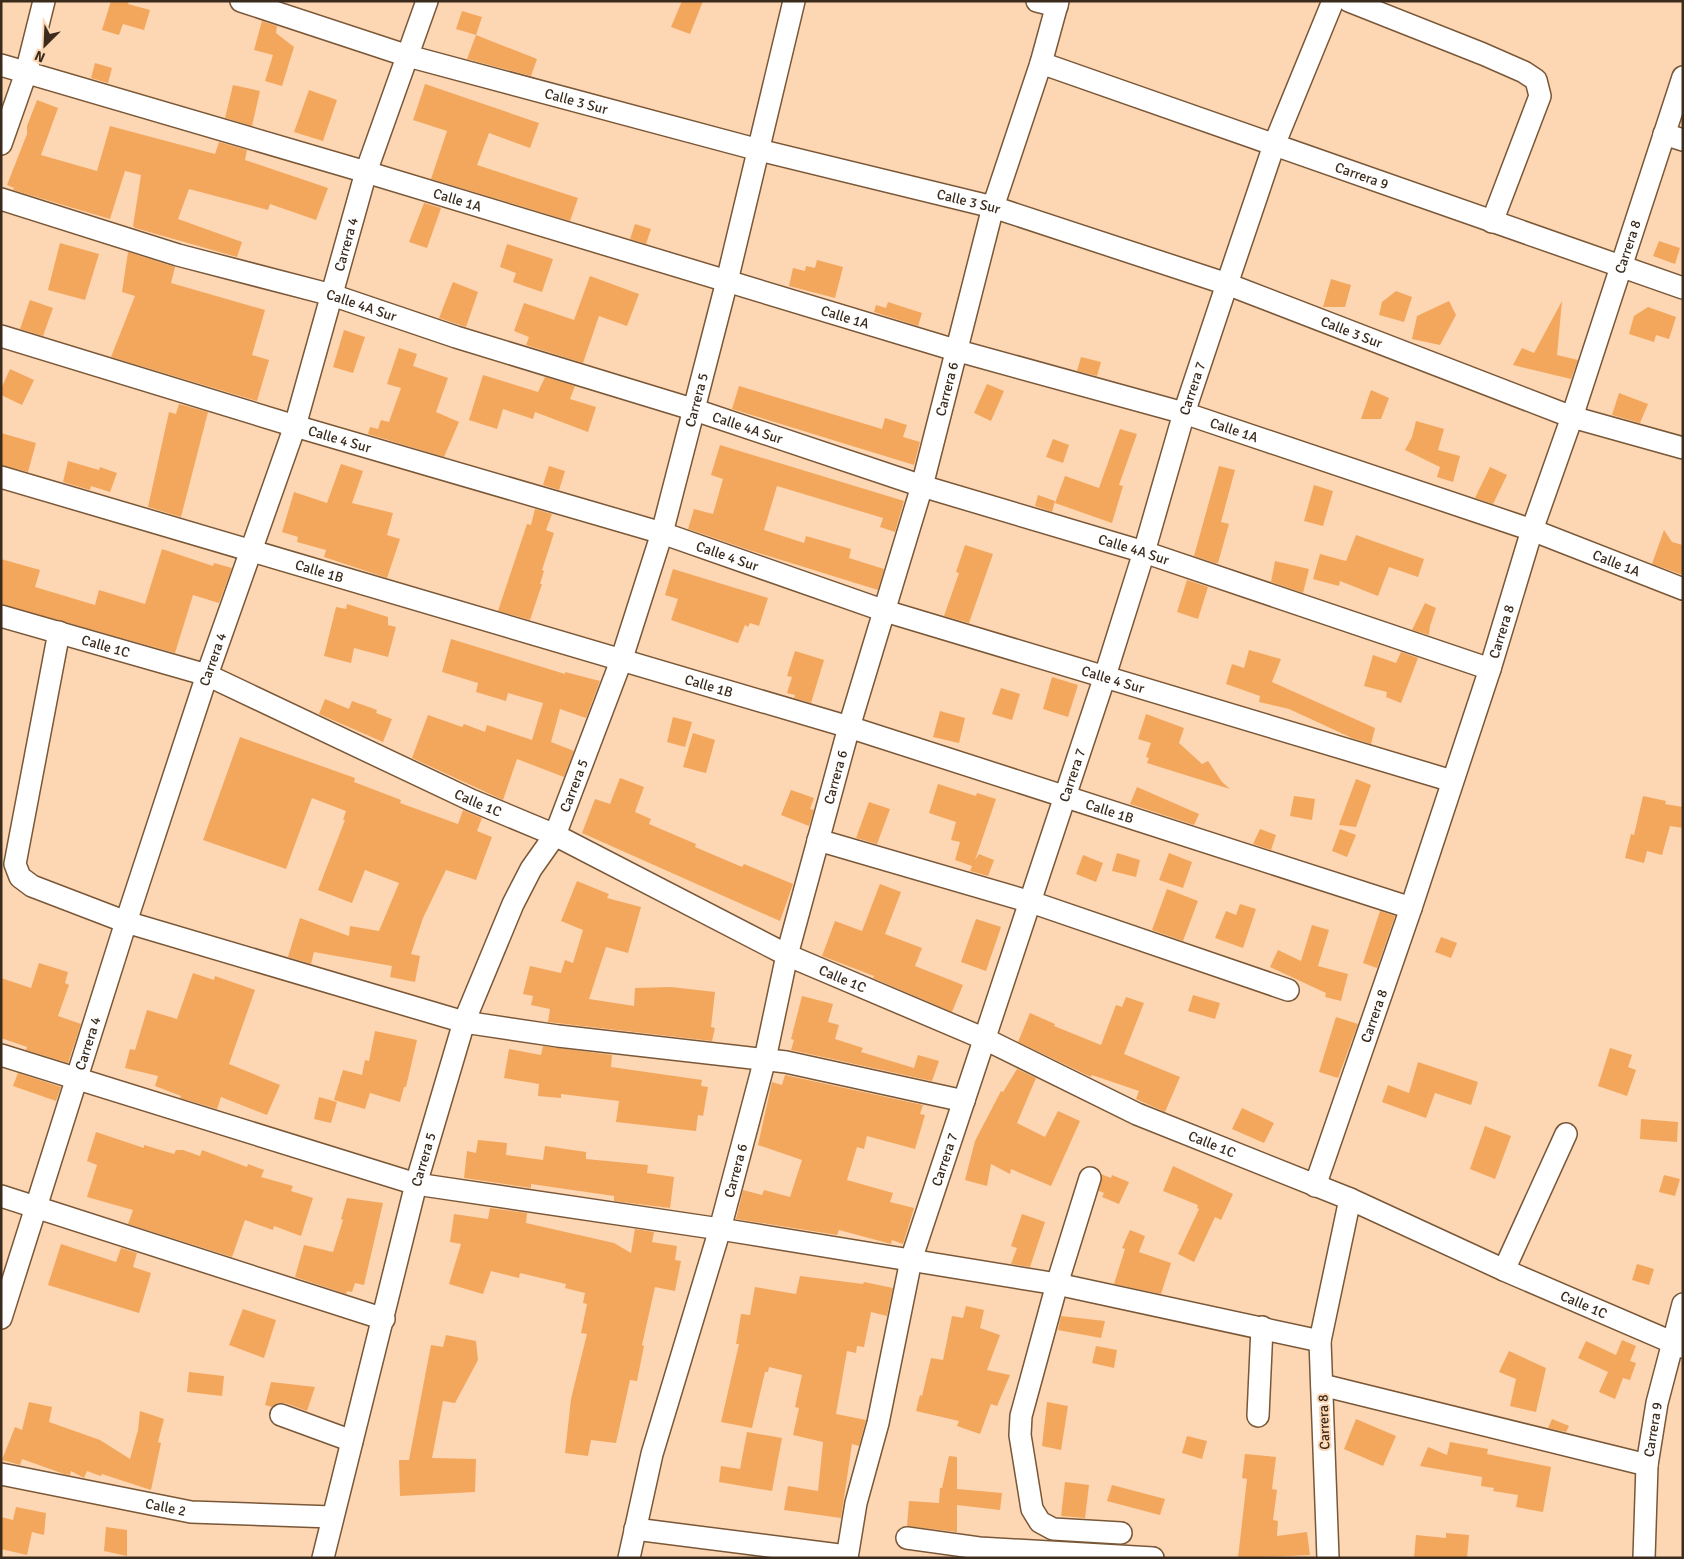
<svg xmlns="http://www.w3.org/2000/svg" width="1684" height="1559" font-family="Signika,sans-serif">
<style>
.building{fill:#f3a75c}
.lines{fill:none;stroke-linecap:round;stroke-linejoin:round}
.street-casing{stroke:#795737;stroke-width:24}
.street{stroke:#fff;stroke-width:21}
.labels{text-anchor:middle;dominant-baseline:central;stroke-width:4;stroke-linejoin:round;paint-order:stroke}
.street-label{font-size:14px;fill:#3a2b1d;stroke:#fdd6b3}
</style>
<rect width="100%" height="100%" fill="#fdd6b3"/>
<g class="building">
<polygon points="111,1 129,1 128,4 150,10 144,30 123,24 119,35 102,30"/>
<polygon points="682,1 703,1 690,34 671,27"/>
<polygon points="462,11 482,17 476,35 456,29"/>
<polygon points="262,21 277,26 276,33 294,47 282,86 265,81 273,55 254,50"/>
<polygon points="476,35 537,59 531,76 467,59"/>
<polygon points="95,63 112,68 108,83 91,78"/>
<polygon points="425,84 539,123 530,148 489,133 477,165 578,198 570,221 431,179 447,131 413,120"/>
<polygon points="233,85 260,91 252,126 225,118"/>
<polygon points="309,90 337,100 323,141 294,132"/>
<polygon points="37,100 58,108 41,155 97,171 110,126 215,154 219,142 247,150 245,160 328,188 316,220 270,204 268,210 189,189 178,219 242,242 237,257 135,228 133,226 141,175 125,171 110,219 13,190 14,188 7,185 27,134 27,126"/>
<polygon points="424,203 441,208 427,248 409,242"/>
<polygon points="635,224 651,229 646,244 630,239"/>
<polygon points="1659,241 1680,248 1675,264 1653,256"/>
<polygon points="60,243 99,254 85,300 48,290"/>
<polygon points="507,244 553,259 542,292 513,282 516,273 500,267"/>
<polygon points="128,252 175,267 171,283 265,310 252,355 269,360 257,401 111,357 135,296 122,292"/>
<polygon points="817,260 843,267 835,298 789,286 793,268 805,271 806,266 815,268"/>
<polygon points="590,276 639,294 627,326 599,316 583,363 526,345 529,337 514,331 524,303 574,320"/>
<polygon points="1331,279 1351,285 1345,307 1323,307"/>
<polygon points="453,282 478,292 466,327 439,318"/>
<polygon points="1396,291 1412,297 1404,322 1379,315 1382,302"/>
<polygon points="30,300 53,308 43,336 20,329"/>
<polygon points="1449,301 1456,315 1440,345 1412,339 1417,316"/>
<polygon points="1562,301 1557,355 1578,360 1571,379 1513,365 1522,348 1534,353"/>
<polygon points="888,302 922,313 918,326 874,312 876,305 886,308"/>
<polygon points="1648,307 1676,317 1669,339 1656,335 1654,342 1629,334 1634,316"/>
<polygon points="344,330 365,337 353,373 333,367"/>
<polygon points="399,348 417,354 413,366 448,378 436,412 459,422 444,457 368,434 370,427 378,429 381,420 389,422 401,388 387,384"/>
<polygon points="1081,357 1101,362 1097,376 1077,371"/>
<polygon points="10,369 34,380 22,405 1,395 1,389"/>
<polygon points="483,375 538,392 545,377 575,386 570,399 596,407 588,432 535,412 533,419 503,409 497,429 469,420"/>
<polygon points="987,384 1004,391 991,421 974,413"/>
<polygon points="739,386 882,429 885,418 907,425 903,437 920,442 914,465 732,409"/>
<polygon points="1371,390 1389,398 1381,419 1361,419"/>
<polygon points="1619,393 1648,404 1640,423 1612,415"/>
<polygon points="179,404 208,412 181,517 148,507 169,412 176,414"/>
<polygon points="1416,421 1444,429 1438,450 1460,456 1453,482 1437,477 1440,467 1405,450 1412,437"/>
<polygon points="1120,429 1137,434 1119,485 1123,486 1112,523 1055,503 1065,476 1099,488"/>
<polygon points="1,433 36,443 28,472 1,465"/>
<polygon points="1053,439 1069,445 1063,463 1046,457"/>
<polygon points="720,445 904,501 895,532 880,527 883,518 777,486 764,530 804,543 806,536 851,549 849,558 884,569 878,590 752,551 688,529 694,509 713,514 723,479 711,475"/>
<polygon points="68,461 99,470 100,467 117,473 110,492 91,486 90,490 63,482"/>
<polygon points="341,464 363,471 352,503 393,513 387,535 400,539 387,578 324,557 326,550 297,542 298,537 282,532 294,492 327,503"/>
<polygon points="549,466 565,471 559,490 543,485"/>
<polygon points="1219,466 1235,470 1221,522 1229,524 1218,563 1215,563 1194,556"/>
<polygon points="1490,467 1507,475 1493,504 1475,498"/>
<polygon points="1314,485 1333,491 1323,526 1304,521"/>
<polygon points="1038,495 1055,501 1052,512 1035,506"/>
<polygon points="535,509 552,514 546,530 554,533 542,570 544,571 540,584 542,584 530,620 498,611 527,524 531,525"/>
<polygon points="1664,530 1672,542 1683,545 1683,575 1652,564"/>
<polygon points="1356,535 1424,559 1418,577 1389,567 1378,596 1340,581 1339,586 1313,579 1320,554 1346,561"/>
<polygon points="965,545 993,554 969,623 944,616 959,573 956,572"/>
<polygon points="162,549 213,566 214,563 232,568 219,603 193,595 175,653 1,604 1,559 40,570 35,587 95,605 99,590 145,604"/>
<polygon points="1275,561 1309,569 1303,593 1271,582"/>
<polygon points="673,569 768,598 759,626 750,623 748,627 745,625 738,643 671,620 678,599 665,595"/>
<polygon points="1187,580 1208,587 1198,619 1177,612"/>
<polygon points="1425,603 1436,608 1430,626 1429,635 1412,630"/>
<polygon points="347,604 388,617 388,625 396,627 388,657 354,648 351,663 324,656 336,607 346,609"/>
<polygon points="451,639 565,674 565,672 600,681 586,718 560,709 551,742 574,751 564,777 517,759 503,800 412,758 428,715 462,727 464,724 485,732 487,725 532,740 543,703 508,693 506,701 476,692 478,683 442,672"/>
<polygon points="1249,650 1281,659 1272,682 1375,728 1371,744 1352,738 1289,709 1259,702 1260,696 1226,684 1232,664 1244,668"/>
<polygon points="795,651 824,660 811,703 794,698 795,695 787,693 792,677 787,676"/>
<polygon points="1401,652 1418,658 1401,703 1386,697 1387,692 1364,686 1373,655 1396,663"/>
<polygon points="1052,677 1078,685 1068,717 1043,709"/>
<polygon points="1001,688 1020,694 1012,720 992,714"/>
<polygon points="325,699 349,709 352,701 377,710 376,713 392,719 383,742 319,714"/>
<polygon points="940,711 965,718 959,743 933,737"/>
<polygon points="1146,714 1184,728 1179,743 1202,764 1208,761 1222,782 1230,789 1147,763 1149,758 1146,757 1151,743 1138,739"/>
<polygon points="673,717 692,722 685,747 667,742"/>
<polygon points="693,733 715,740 706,773 683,767"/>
<polygon points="240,737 355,778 354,782 401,800 400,803 458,824 463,810 482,818 477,831 492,837 476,880 446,870 423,918 411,954 420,956 415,982 390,977 392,966 314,952 311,964 288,957 300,918 349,936 350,926 379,931 399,883 365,870 352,903 318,890 345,820 343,820 346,811 312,798 286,869 203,840"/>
<polygon points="620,778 644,787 635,812 651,819 649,824 696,844 695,847 742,867 744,864 793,884 780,921 582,833 595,799 610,804"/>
<polygon points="1356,779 1371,785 1356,827 1339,825"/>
<polygon points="938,784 976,796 977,793 996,799 975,860 979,854 994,860 988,876 970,871 972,866 955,860 960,842 951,840 956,822 929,813"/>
<polygon points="1137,787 1199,814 1194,825 1130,804"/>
<polygon points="791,790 814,798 810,809 814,810 809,826 781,815"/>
<polygon points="1294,796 1315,799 1312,820 1290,816"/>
<polygon points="1643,796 1666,801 1665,804 1683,807 1683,828 1670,826 1662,855 1647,851 1644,863 1625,858 1631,834 1634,835"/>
<polygon points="869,802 890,809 877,844 856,838"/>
<polygon points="1260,829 1276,835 1271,850 1253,844"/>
<polygon points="1340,829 1356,835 1347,857 1332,851"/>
<polygon points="1117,853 1140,860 1136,877 1112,871"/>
<polygon points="1169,853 1192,862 1183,888 1159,880"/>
<polygon points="1083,855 1103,863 1096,882 1076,874"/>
<polygon points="577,881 609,894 607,898 641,907 628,953 606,947 589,999 634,1006 635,988 671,987 715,992 711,1027 715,1028 712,1041 548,1022 550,1009 531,1005 533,996 523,994 530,966 561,973 565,960 573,963 583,930 561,921"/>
<polygon points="880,884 901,892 885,934 922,948 915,966 963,985 952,1012 873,978 874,976 822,956 835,921 862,931"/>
<polygon points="1167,889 1198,901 1183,941 1152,930"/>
<polygon points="1240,904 1256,909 1243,948 1215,938 1226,911 1236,915"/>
<polygon points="1380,911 1395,916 1377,968 1363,963"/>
<polygon points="976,919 1001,927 986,971 961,962"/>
<polygon points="1312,925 1329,930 1318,966 1348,974 1341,1001 1325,997 1326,993 1270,967 1278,950 1301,961"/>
<polygon points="1441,937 1457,943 1451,958 1435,952"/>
<polygon points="39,963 68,972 65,983 69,985 58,1016 81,1024 68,1063 26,1050 27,1047 1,1038 1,978 31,988"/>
<polygon points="193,973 214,980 215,976 255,990 229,1064 280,1085 267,1115 221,1097 217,1109 180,1098 181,1096 155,1086 158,1076 125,1068 130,1049 135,1050 147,1010 177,1019"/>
<polygon points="1193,995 1220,1003 1215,1019 1188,1011"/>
<polygon points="802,996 833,1004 828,1022 839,1025 835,1039 863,1048 861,1052 914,1068 918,1055 939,1061 932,1081 791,1050 794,1040 791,1039"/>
<polygon points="1126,997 1144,1003 1124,1054 1180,1077 1165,1112 1136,1099 1139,1091 1092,1075 1091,1077 1018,1042 1030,1013 1055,1024 1054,1026 1101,1045 1116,1005 1122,1007"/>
<polygon points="1336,1017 1358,1024 1338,1078 1319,1072"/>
<polygon points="375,1031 417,1040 406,1087 404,1087 400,1102 370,1093 365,1109 334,1100 343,1070 362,1075 365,1060 369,1061"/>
<polygon points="543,1046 612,1055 611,1067 702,1080 701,1086 708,1087 703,1116 698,1115 696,1131 616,1122 619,1101 561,1094 561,1098 538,1096 539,1084 504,1078 509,1049 541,1055"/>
<polygon points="1610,1048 1632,1055 1628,1067 1636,1070 1627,1096 1598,1086"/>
<polygon points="1418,1062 1478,1082 1471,1105 1435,1093 1426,1118 1382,1102 1388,1085 1409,1093"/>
<polygon points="1017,1069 1036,1078 1017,1123 1045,1137 1058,1111 1080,1121 1051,1186 1011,1169 1010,1174 991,1164 987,1186 965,1180 975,1141 1001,1091 1003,1092"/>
<polygon points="18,1073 61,1087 56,1101 13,1086"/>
<polygon points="785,1075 923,1105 920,1114 925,1115 915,1149 867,1136 864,1149 857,1147 847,1180 893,1193 890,1202 914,1208 903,1244 892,1240 891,1244 839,1230 837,1235 736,1219 743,1190 762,1195 764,1190 790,1197 802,1160 758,1145 772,1082 782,1085"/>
<polygon points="319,1097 337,1102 331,1123 314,1119"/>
<polygon points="1242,1108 1274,1123 1264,1143 1232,1129"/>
<polygon points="1641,1119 1678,1122 1677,1142 1640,1139"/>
<polygon points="1485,1126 1511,1136 1495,1179 1470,1169"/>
<polygon points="96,1132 144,1148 144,1145 174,1154 176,1150 183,1150 200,1156 202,1150 247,1167 248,1164 264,1170 261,1177 293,1186 291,1191 313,1198 301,1236 274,1226 273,1230 245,1220 232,1257 128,1224 133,1210 87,1197 97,1165 87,1161"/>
<polygon points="478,1140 507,1143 506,1155 543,1160 545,1146 586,1152 586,1159 648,1165 647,1173 674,1177 670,1208 614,1201 614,1196 531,1184 531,1188 464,1178 467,1151 476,1153"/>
<polygon points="1173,1166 1233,1194 1221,1220 1215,1217 1194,1262 1178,1254 1199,1209 1197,1208 1198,1205 1163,1191"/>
<polygon points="1101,1174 1111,1178 1112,1175 1129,1182 1119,1204 1102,1197 1104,1193 1099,1191"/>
<polygon points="1664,1175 1680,1179 1675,1196 1659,1192"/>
<polygon points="347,1198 383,1203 364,1285 355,1283 352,1292 347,1291 346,1294 295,1277 304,1245 333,1252 343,1220 341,1219"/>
<polygon points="490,1208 527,1213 526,1223 614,1243 631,1253 635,1229 654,1232 652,1242 677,1246 675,1260 681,1261 675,1291 655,1287 642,1345 644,1346 637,1381 630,1380 616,1443 591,1440 588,1456 565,1453 571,1399 587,1334 581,1333 587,1304 583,1303 585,1293 565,1288 566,1284 520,1273 519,1278 491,1271 483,1294 449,1284 461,1244 450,1242 454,1214 488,1219"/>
<polygon points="1022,1214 1045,1222 1030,1267 1011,1264 1017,1248 1011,1246"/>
<polygon points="1130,1230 1145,1236 1139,1252 1171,1263 1161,1294 1114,1284 1125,1249 1122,1248"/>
<polygon points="61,1244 116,1262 121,1248 137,1253 133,1267 151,1273 139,1313 48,1285"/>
<polygon points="1637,1264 1654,1269 1649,1285 1632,1280"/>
<polygon points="800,1276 863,1284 864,1282 893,1288 887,1316 871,1312 864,1347 857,1346 856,1353 847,1351 836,1414 866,1420 859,1446 852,1444 841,1518 784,1510 788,1486 818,1491 823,1442 793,1435 799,1408 795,1407 802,1375 769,1367 768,1372 765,1372 752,1428 721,1422 739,1344 736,1344 741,1314 750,1315 755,1287 796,1294"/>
<polygon points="966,1306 984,1310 980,1328 1000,1335 987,1370 1010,1375 997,1406 991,1404 980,1434 957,1426 959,1421 916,1411 920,1395 922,1396 931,1358 943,1360 952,1316 963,1318"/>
<polygon points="243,1309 276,1320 264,1358 229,1345"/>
<polygon points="1061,1316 1105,1321 1101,1338 1058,1330"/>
<polygon points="446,1335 476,1341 478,1360 455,1403 443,1401 432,1458 476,1459 475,1492 400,1496 399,1460 409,1460 431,1345 443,1347"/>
<polygon points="1622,1340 1636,1346 1630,1361 1636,1363 1630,1380 1623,1378 1615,1399 1599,1392 1608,1372 1578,1358 1586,1341 1616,1355"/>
<polygon points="1096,1346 1117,1350 1114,1368 1092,1363"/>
<polygon points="1509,1351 1546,1368 1536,1412 1510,1406 1516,1379 1499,1372"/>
<polygon points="189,1372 224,1376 222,1396 187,1392"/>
<polygon points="271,1382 315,1387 307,1411 285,1403 278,1403 272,1407 265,1405"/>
<polygon points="29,1402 52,1407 49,1422 100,1440 130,1459 138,1430 140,1411 164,1419 158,1442 161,1443 151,1490 102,1474 101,1476 87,1471 84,1478 71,1471 70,1475 64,1474 22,1459 20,1465 2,1460 15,1427 22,1430"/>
<polygon points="1047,1402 1068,1406 1061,1450 1042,1446"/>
<polygon points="1356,1419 1396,1436 1383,1466 1344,1449"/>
<polygon points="1552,1419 1569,1426 1566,1432 1548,1428"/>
<polygon points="747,1432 782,1438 772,1491 719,1482 721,1466 740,1469"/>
<polygon points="1187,1436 1207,1441 1202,1459 1182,1453"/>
<polygon points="1450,1442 1488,1449 1487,1454 1551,1467 1543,1512 1516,1507 1518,1495 1493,1491 1494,1488 1481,1486 1482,1477 1420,1466 1428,1447 1447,1455"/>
<polygon points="1245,1454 1276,1457 1272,1489 1277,1490 1273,1520 1278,1521 1277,1536 1307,1532 1310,1555 1238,1558 1247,1479 1242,1478"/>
<polygon points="949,1456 957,1457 957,1489 1002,1493 1000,1510 957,1505 957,1532 907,1526 909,1501 939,1503 940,1488 942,1488"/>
<polygon points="1065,1482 1089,1485 1085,1518 1061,1516"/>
<polygon points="1112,1485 1165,1499 1160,1515 1107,1501"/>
<polygon points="16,1507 46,1513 44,1535 32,1532 27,1555 1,1549 1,1517 13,1520"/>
<polygon points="106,1527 127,1530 127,1556 104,1551"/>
<polygon points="1446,1533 1469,1535 1467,1558 1414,1558 1416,1535 1446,1538"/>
</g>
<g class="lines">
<g class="street-casing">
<g id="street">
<path id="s1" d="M241 1 408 56 759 150 993 207 1227 284 1572 417 1683 448"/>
<polyline points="1037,1 1057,6"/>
<polyline points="1349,1 1483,54 1524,72 1536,80 1540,96 1492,222"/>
<path id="s2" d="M1041 63 1683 288"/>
<path id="s3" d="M1 65 366 172 955 350 1184 413 1532 530 1683 589"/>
<polyline points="1664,134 1683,140"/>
<polyline points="1,144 26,73 44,1"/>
<path id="s4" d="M1 199 178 255 332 295 456 337 692 409 922 486 1144 552 1490 669"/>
<path id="s5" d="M1 336 295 426 662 533 885 611 1452 781"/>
<path id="s6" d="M1 477 849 727 1411 908"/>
<path id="s7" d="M1 616 207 675 471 800 555 835 787 955 985 1039 1137 1114 1350 1199 1504 1270 1683 1347"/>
<polyline points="59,632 15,864 20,877 32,886 126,922 464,1022 558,1036 786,1062 964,1101"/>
<polyline points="818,840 1031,902 1288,990"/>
<polyline points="1,1055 416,1184 720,1229 1057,1284 1320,1341"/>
<polyline points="1090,1178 1057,1284 1021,1416 1020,1435 1032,1509 1040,1522 1053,1529 1121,1533"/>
<path id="s8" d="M1315 1186 1411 908 1490 669 1532 530 1572 417 1683 77"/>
<polyline points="1,1196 384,1319"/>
<polyline points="1504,1270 1566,1134"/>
<path id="s9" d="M1 1318 126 922 207 675 295 426 366 172 427 1"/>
<polyline points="1322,1385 1647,1465"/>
<polyline points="281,1415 352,1441"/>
<polyline points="1258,1416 1262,1327"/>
<path id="s10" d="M1 1474 191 1512 332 1517"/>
<polyline points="635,1529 847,1556"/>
<polyline points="907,1538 979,1548 1153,1558"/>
<path id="s11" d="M323 1558 416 1184 464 1022 513 904 531 869 555 835 621 661 662 533 727 281 794 1"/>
<path id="s12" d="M629 1558 652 1454 720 1229 765 1059 787 955 849 727 922 486 993 207 1041 63 1058 1"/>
<path id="s13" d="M847 1558 856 1503 878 1423 911 1260 1105 676 1144 552 1184 413 1227 284 1274 145 1333 1"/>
<polyline points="1328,1558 1320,1341 1350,1199"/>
<path id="s14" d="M1644 1558 1647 1465 1657 1403 1683 1304"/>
</g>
</g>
<use href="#street" class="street"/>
</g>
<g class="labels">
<g class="street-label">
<text stroke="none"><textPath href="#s1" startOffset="350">Calle 3 Sur</textPath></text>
<text stroke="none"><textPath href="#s2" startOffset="340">Carrera 9</textPath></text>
<text stroke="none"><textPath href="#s3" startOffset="476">Calle 1A</textPath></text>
<text stroke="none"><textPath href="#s1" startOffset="755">Calle 3 Sur</textPath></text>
<text stroke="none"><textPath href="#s9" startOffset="1128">Carrera 4</textPath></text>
<text stroke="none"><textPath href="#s8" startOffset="990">Carrera 8</textPath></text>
<text stroke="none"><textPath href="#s4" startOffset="376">Calle 4A Sur</textPath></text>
<text stroke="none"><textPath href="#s3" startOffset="881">Calle 1A</textPath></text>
<text stroke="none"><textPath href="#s1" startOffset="1160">Calle 3 Sur</textPath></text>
<text stroke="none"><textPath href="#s12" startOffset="1212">Carrera 6</textPath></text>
<text stroke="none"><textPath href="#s13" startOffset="1221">Carrera 7</textPath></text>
<text stroke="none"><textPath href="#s11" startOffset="1221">Carrera 5</textPath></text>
<text stroke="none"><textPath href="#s4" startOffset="781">Calle 4A Sur</textPath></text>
<text stroke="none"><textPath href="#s3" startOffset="1286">Calle 1A</textPath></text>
<text stroke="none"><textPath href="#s5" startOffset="354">Calle 4 Sur</textPath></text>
<text stroke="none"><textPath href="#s4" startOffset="1186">Calle 4A Sur</textPath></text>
<text stroke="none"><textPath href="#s5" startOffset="759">Calle 4 Sur</textPath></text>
<text stroke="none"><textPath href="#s3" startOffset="1691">Calle 1A</textPath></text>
<text stroke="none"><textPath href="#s6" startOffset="332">Calle 1B</textPath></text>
<text stroke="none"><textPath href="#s8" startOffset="585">Carrera 8</textPath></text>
<text stroke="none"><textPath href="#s7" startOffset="109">Calle 1C</textPath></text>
<text stroke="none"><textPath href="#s9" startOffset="692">Carrera 4</textPath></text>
<text stroke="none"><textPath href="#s5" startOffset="1164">Calle 4 Sur</textPath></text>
<text stroke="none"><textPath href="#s6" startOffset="738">Calle 1B</textPath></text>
<text stroke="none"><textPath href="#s13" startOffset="816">Carrera 7</textPath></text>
<text stroke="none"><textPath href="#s12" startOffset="808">Carrera 6</textPath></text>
<text stroke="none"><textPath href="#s11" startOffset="816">Carrera 5</textPath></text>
<text stroke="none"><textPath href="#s7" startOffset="514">Calle 1C</textPath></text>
<text stroke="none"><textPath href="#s6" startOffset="1158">Calle 1B</textPath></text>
<text stroke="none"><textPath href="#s7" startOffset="919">Calle 1C</textPath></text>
<text stroke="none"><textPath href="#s8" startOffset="180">Carrera 8</textPath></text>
<text stroke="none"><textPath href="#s9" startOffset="288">Carrera 4</textPath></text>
<text stroke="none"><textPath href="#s7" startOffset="1324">Calle 1C</textPath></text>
<text stroke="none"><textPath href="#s13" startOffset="411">Carrera 7</textPath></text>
<text stroke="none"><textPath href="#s11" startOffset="411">Carrera 5</textPath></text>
<text stroke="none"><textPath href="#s12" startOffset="402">Carrera 6</textPath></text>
<text stroke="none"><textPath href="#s7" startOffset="1729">Calle 1C</textPath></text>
<text transform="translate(1324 1422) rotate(-92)">Carrera 8</text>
<text stroke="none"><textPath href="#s14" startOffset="129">Carrera 9</textPath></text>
<text stroke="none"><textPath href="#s10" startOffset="168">Calle 2</textPath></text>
</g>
</g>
<rect width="1684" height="1559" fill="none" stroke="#3a2b1d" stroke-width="5"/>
<g transform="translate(45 45) rotate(204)" stroke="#fdd6b3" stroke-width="4" paint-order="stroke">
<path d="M0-4L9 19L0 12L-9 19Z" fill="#3a2b1d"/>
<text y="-8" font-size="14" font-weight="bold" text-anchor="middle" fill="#3a2b1d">N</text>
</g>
</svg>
